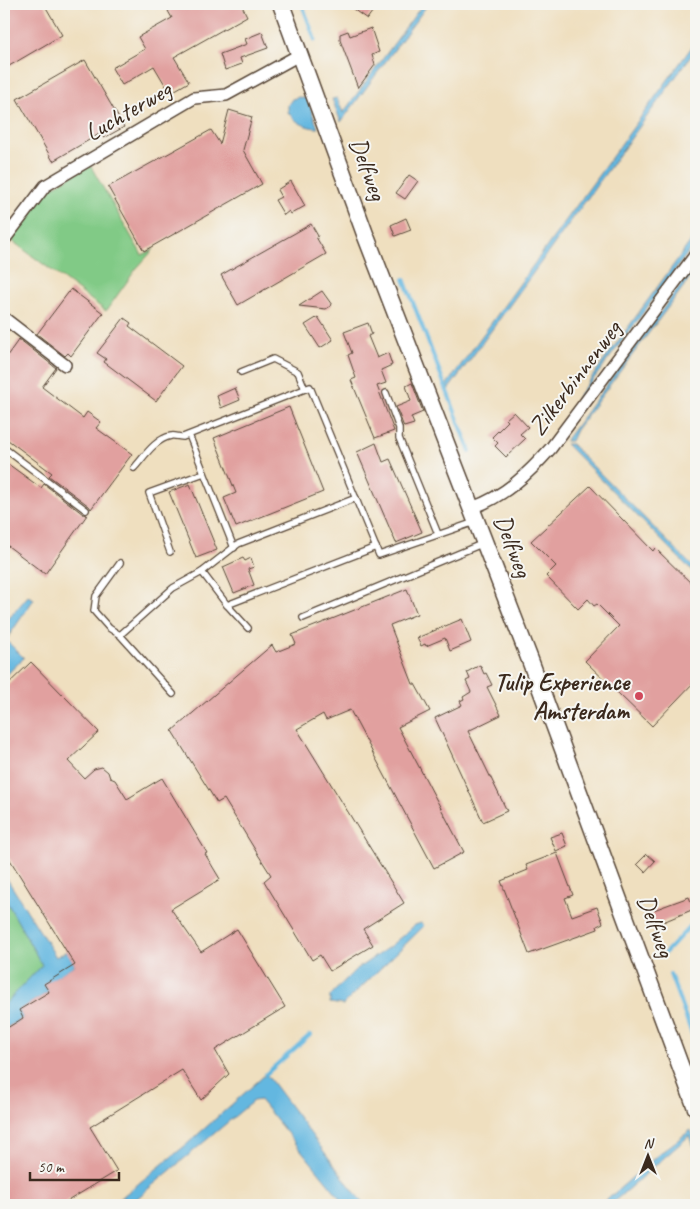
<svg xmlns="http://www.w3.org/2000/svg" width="700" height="1209" font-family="Caveat,sans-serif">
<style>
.green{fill:#81ca86;stroke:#5e7a52}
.water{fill:#64b7e0;stroke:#50707f}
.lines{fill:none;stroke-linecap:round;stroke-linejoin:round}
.stream{stroke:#64b7e0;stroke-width:4}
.building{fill:#e1a09f}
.lane-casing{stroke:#564536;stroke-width:8}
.street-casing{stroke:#564536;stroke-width:14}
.secondary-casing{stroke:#564536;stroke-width:19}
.lane{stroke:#fff;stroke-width:5.5}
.street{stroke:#fff;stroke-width:11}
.secondary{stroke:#fff;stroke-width:16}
.poi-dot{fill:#d1495b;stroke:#f6f6f2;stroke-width:2}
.labels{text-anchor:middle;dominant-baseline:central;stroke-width:4;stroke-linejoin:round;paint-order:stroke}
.street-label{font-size:25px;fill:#3b2a1e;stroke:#f6f6f2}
.poi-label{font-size:25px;font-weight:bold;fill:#3b2a1e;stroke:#f6f6f2;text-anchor:end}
</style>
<rect width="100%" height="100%" fill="#f6f6f2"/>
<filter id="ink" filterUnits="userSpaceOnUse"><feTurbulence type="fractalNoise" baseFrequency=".02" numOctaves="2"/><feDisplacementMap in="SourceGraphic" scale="10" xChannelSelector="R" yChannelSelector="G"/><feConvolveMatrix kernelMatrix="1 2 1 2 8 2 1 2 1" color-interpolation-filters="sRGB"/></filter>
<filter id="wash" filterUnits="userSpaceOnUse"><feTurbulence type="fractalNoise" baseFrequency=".0096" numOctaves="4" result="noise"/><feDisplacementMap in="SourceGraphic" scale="20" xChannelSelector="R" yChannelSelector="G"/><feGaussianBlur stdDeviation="1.12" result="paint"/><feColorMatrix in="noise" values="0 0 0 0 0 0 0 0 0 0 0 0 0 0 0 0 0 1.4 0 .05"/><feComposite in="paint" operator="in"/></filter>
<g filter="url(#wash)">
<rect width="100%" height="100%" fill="#efdfbf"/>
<g class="green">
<polygon points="90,165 142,255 154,249 136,269 106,311 11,240 49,189"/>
<polygon points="4,897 43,965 4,1005"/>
</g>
<g class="water">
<polygon points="423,4 428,4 341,122 332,99 337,98 343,113"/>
<polygon points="696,41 696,49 448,390 447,384"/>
<path d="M299 97 307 98 318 128C306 128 295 122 288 112V105L292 99Z"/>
<polygon points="696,234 696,242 578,400 576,399"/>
<polygon points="696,264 696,270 576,430 571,441 565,441"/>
<polygon points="566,444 571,444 696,570 696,575"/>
<polygon points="28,596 34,599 6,640 24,658 4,677 4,624"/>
<polygon points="4,874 56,957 67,951 75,965 45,984 49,992 19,1010 23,1018 4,1029 4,1005 42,965 4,897"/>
<polygon points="421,923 424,926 422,928 343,1005 330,1003 330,996 354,971 389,947 415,925"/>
<polygon points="266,1074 364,1205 346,1205 260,1100 253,1101 129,1205 112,1205 186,1145"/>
<polygon points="691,1130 696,1144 696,1155 689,1136 610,1205 601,1205 659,1154"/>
</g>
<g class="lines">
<g class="stream">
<polyline points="302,4 315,40"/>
<polyline points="404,279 470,451"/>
<polyline points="663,955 696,920"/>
<polyline points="670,974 696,1045"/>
<polyline points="266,1074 310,1035"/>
</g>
</g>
<g id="blocks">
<g class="building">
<polygon points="4,4 44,4 62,35 4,69"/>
<polygon points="180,4 241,4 247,16 174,57 189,82 170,93 154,66 122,85 112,68 145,49 138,37 172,18 168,11"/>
<polygon points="346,4 378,4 367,19"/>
<polygon points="371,28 379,52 372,55 375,65 358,88 340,40 340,34 348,31 350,36"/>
<polygon points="262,32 268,48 240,58 242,64 225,70 220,54 247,44 245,39"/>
<polygon points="85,60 124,127 104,138 101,133 53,161 17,99"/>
<polygon points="229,110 252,117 243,150 262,184 144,251 108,187 211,130 220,144"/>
<polygon points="409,175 418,181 405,199 396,193"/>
<polygon points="291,181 305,206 291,214 289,211 284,215 275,200 281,197 277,190"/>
<polygon points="406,218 411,230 395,236 391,225"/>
<polygon points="311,224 318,236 316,237 326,254 238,305 221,275"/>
<polygon points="71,289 103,313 71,356 68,353 65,356 37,334"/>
<polygon points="322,291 332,305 326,309 299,306"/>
<polygon points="318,317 333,340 320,348 305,325"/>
<polygon points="124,318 131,323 129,326 182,366 156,401 104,362 106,359 97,353"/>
<polygon points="368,323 372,334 368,336 377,358 388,353 392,365 381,370 386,383 377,386 394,431 375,438 351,380 356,378 348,355 352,353 344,332"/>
<polygon points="19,339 56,368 42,387 83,418 87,412 101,422 96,428 132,454 91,509 89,506 49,476 52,473 4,437 4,360"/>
<polygon points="412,383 423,412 411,417 414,424 404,427 396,407 411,401 406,386"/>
<polygon points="235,388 240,400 221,408 217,396"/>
<polygon points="289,407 323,492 236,527 224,498 236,493 214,438"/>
<polygon points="514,412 528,427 520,434 525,439 506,457 495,446 498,443 492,437 508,421 506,419"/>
<polygon points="376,443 383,462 390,459 422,532 396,543 357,452"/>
<polygon points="4,461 41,488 44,484 83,514 87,515 45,574 4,543"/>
<polygon points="190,484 217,550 196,558 169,492"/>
<polygon points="590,486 653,551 655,548 696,588 696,680 652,726 585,661 619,626 597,604 594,606 588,599 578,609 546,576 556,566 531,541"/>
<polygon points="243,558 245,561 251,558 254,567 248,569 254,585 234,593 223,567"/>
<polygon points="407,589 417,614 390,625 413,684 415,684 430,711 398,727 464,852 434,868 350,710 326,720 323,714 297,729 404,903 363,929 373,945 330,971 320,955 312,960 264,881 271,875 257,853 224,799 217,803 172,731 272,645 276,652 296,644 292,635"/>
<polygon points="462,619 471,642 450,651 445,638 426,646 425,644 421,646 417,638"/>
<polygon points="31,662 99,732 68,761 84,778 94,769 102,767 108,772 110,778 115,780 127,799 162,778 207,853 205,854 220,879 171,909 201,952 237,929 285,1007 215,1050 229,1074 201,1100 182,1070 90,1127 117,1171 61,1205 8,1205 4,1199 4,1030 23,1018 19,1010 49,992 44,984 75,965 4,850 4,688"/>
<polygon points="480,665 484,674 486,673 492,685 487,687 501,715 468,731 507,811 483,822 435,718 462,705 460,701 464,699 463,697 471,692 466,681 470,679 467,672"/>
<polygon points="562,833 567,846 556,851 550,837"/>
<polygon points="557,853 573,895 565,898 572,916 597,907 603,923 597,926 598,929 529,954 501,881 528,870 526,865"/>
<polygon points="647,854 655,861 645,872 637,864"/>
<polygon points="689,897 694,909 656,925 651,911"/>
</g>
</g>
</g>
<g filter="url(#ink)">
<use href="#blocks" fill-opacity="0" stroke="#564536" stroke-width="1"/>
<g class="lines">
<g class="lane-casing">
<g id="lane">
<polyline points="241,372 273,359 298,372 305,389"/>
<polyline points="386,393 399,428 399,438 438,534"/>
<polyline points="189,435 234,548"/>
<polyline points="4,448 86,510"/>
<path d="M134 468C144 457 155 439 171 436 174 435 179 437 183 437L310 387 379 555 475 522"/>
<polyline points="356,498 238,544 202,572 227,605 376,547"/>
<polyline points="170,552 149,493 204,473"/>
<polyline points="227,605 248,628"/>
<polyline points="303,618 484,543"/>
<polyline points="120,635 109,628 94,611 96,596 120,563"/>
<polyline points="173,694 120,635 173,588 202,572"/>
</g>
</g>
<g class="street-casing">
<g id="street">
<polyline points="4,240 45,186 194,98 226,95 299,55"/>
<polyline points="4,318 65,365"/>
<path d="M472 508C505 496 528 474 551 448L696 254"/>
</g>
</g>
<g class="secondary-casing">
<polyline id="secondary" points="281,4 365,234 530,660 696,1108"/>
</g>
<use href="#lane" class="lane"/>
<use href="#street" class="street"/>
<use href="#secondary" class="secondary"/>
</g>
</g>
<circle class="poi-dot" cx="639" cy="696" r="5"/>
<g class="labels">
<g class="street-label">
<text transform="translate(128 111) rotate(-30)">Luchterweg</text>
<text transform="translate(368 169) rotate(70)">Delfweg</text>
<text transform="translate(575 378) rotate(-53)">Zilkerbinnenweg</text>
<text transform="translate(513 546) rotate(69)">Delfweg</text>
<text transform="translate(656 926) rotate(70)">Delfweg</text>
</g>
<g class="poi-label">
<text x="629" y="682">Tulip Experience<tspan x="629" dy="29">Amsterdam</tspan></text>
</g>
</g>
<rect width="700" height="1209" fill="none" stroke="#f6f6f2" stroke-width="20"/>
<g transform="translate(648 1156)" stroke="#f6f6f2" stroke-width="4" paint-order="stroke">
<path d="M0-4L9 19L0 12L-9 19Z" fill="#3b2a1e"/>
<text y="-8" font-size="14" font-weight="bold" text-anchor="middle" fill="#3b2a1e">N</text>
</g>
<path d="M30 1172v8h89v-8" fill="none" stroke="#3b2a1e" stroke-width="2.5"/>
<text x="38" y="1172" font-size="15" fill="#3b2a1e" stroke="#f6f6f2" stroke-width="4" paint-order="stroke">50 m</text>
</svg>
